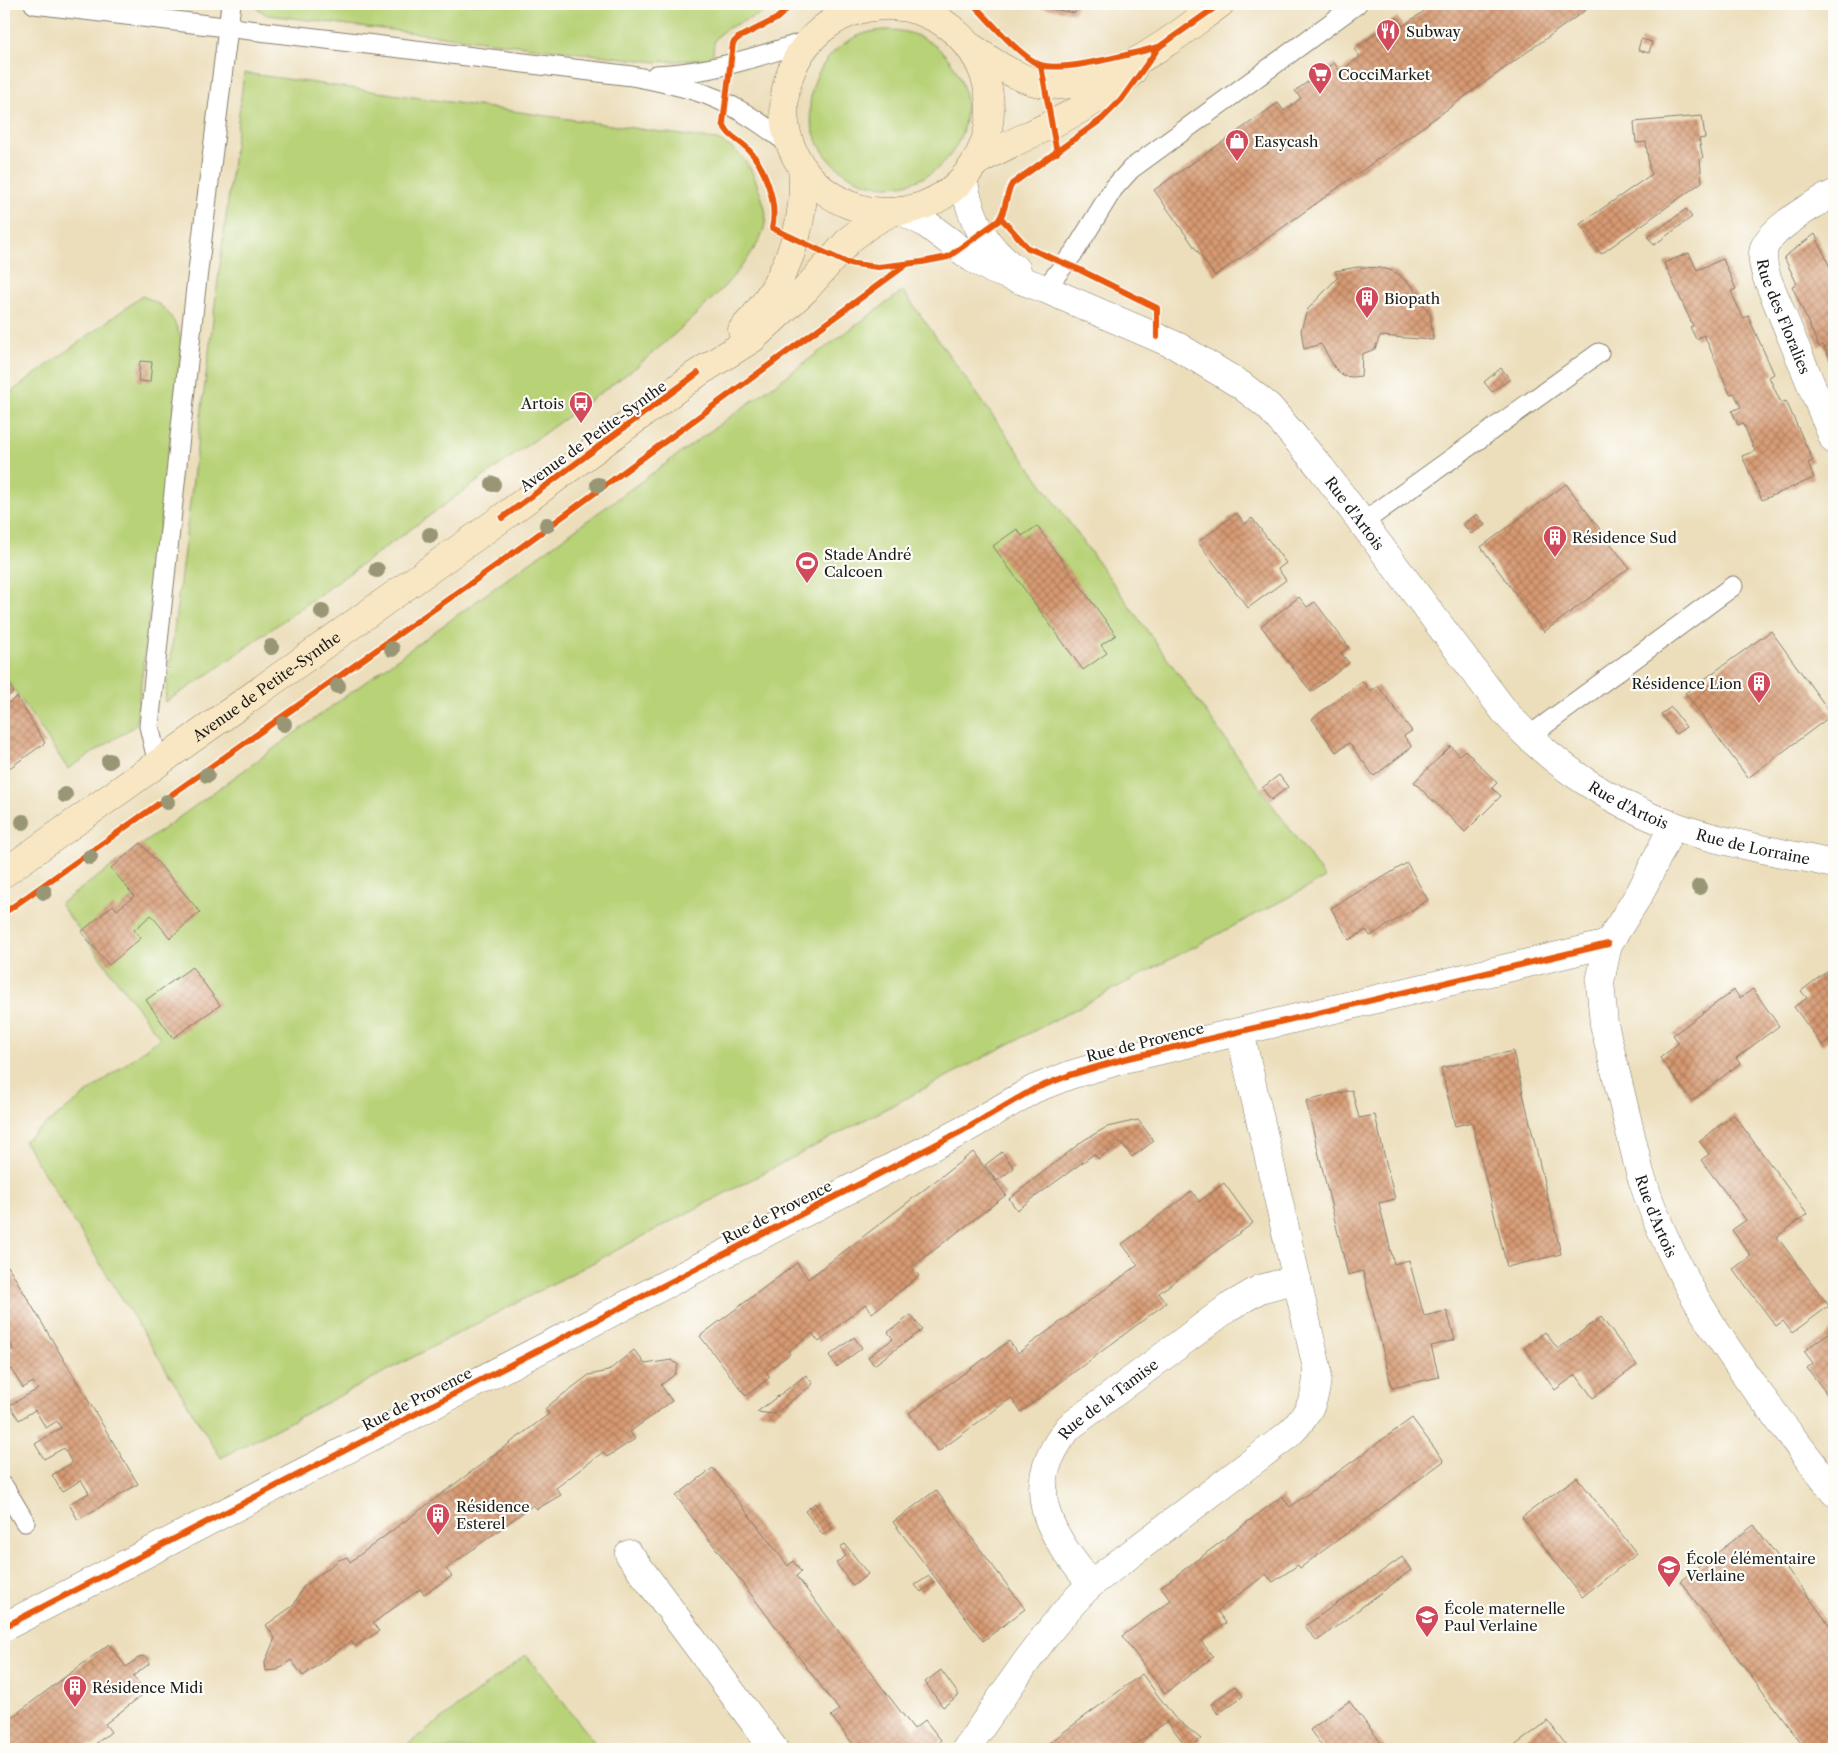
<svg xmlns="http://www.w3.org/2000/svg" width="1838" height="1753" font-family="'Libre Caslon Text',serif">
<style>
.green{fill:#b8d277;stroke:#6a774a}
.building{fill:url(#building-cross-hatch)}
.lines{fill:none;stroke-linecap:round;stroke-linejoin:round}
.lane-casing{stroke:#847d6c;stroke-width:21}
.street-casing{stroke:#847d6c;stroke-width:29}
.secondary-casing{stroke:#847d6c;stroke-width:29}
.lane{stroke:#fff;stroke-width:19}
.street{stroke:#fff;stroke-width:28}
.secondary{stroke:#f9e7c3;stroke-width:28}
.cycleway-casing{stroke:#fdfcf7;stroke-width:9}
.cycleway{stroke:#e8590c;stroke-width:6}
.tree{fill:#989675}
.labels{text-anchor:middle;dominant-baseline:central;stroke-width:4.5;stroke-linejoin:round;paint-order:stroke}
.poi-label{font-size:15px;fill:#1c1c1c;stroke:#fdfcf7;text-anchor:start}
.street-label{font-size:15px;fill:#1c1c1c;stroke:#fdfcf7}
</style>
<defs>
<pattern id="building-cross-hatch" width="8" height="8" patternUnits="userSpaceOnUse" patternTransform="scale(1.25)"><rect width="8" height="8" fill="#d79a72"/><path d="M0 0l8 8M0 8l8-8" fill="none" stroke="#ae7d5d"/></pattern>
</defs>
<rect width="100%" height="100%" fill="#fdfcf7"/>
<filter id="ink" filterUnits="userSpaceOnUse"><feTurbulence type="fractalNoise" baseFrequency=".02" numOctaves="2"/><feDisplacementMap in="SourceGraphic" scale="10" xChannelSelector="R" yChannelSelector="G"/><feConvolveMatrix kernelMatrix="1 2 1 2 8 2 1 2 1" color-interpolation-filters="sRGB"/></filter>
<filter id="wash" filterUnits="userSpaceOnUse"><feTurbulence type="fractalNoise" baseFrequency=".0096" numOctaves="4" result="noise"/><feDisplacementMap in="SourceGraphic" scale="20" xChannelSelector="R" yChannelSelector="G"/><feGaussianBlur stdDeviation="1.12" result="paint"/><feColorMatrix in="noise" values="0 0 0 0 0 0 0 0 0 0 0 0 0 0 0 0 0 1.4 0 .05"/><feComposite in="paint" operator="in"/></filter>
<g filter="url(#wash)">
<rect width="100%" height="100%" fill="#ecdebb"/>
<g class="green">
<path d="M255 4H778C763 17 726 24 717 37 712 43 714 52 713 59L656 62 267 15 258 9Z"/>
<circle cx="888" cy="108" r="78"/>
<path d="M244 73 717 140C738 149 751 164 758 187 762 199 768 211 765 224 757 267 669 339 635 368L202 679 165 702Z"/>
<polygon points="903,291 1325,878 221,1458 24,1141 160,1038 60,904"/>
<path d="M142 296C166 304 175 319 182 342L136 725 68 769 4 675V397Z"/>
<polygon points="526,1655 599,1748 402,1749"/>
</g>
<g id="blocks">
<g class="building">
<polygon points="1040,4 1077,4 1075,13 1039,7"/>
<polygon points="1419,4 1594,4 1215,276 1154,190 1278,103 1284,111 1301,98 1295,91 1334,63 1340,71 1360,57 1354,49 1397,17 1403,26 1424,11"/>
<polygon points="1641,39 1652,42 1649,53 1638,50"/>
<polygon points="1702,116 1705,138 1699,139 1703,158 1700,159 1702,182 1601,254 1580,224 1652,174 1649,168 1646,142 1636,143 1634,122"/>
<polygon points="1686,209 1692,217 1654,245 1648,237"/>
<polygon points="1815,234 1831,269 1834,267 1834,370 1823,344 1819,347 1792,286 1797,284 1784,257"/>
<polygon points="1689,253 1697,270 1723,259 1736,289 1731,291 1743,318 1748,316 1774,374 1769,377 1781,403 1786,401 1813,461 1808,463 1814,478 1762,500 1742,456 1755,451 1743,423 1738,425 1732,411 1741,407 1734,393 1730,394 1704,335 1696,339 1690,327 1693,326 1664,263"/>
<polygon points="1358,267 1381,268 1390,270 1398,274 1412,286 1430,314 1433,340 1380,336 1375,349 1362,354 1361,376 1353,377 1343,376 1335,368 1321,344 1304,349 1301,330 1307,310 1338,277 1335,271"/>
<polygon points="140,361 152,362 150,382 138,381"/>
<polygon points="1501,368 1510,379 1492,392 1484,382"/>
<polygon points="1566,484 1629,568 1544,632 1481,547"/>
<polygon points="1237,513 1245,524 1252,518 1286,563 1278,569 1286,580 1248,608 1198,542"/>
<polygon points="1477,514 1485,525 1471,534 1463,524"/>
<polygon points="1037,526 1116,635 1101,645 1107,653 1083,670 993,546 1017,529 1022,536"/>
<polygon points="1299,597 1307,607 1315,602 1349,647 1341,653 1349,663 1311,692 1261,626"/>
<polygon points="1771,631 1832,715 1748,778 1685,693"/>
<polygon points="4,677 14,692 4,699"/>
<polygon points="1362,681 1370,691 1378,686 1412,731 1404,736 1412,747 1374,776 1349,743 1336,752 1312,719"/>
<polygon points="17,697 45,743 8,769 4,763 4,706"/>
<polygon points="1671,707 1686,727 1676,734 1661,714"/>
<polygon points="1451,746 1459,755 1465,750 1497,783 1492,788 1501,796 1465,832 1414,782"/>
<polygon points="1279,775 1288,787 1271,800 1262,788"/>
<polygon points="141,843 200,912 170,938 151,915 134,930 141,938 109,965 81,932 113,905 117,910 134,896 111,868"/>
<polygon points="1407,863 1428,900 1370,936 1366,930 1349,940 1331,908"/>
<polygon points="1834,966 1834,1036 1822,1045 1794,1007 1807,998 1801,991"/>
<polygon points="192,967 220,1005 173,1038 146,1000"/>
<polygon points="1753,989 1779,1026 1736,1058 1740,1063 1692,1101 1660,1058 1679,1043 1673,1035 1734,990 1740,998"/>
<polygon points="1513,1051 1561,1254 1507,1267 1472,1122 1455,1126 1441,1068"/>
<polygon points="1352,1090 1359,1118 1375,1115 1388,1171 1395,1199 1379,1203 1394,1264 1409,1260 1424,1316 1447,1311 1455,1340 1431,1346 1439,1377 1392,1388 1363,1271 1348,1275 1306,1101"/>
<polygon points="1734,1115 1807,1214 1777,1237 1829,1306 1792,1333 1783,1321 1776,1326 1733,1269 1751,1256 1732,1230 1746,1220 1701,1160 1709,1154 1699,1141"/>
<polygon points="1138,1120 1154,1141 1132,1157 1121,1142 1098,1159 1094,1154 1017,1210 1009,1199 1084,1140 1107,1127"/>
<polygon points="973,1152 1006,1195 912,1267 919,1276 872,1313 865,1304 819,1342 812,1333 788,1351 790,1354 766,1372 770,1377 746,1396 700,1336 797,1263 808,1279"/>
<polygon points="1002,1152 1014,1168 997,1181 985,1165"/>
<polygon points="1224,1183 1253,1223 1159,1293 1166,1303 1021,1412 1011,1398 938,1452 909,1413 1009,1341 1018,1353 1138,1265 1122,1244 1192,1191 1199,1202"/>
<polygon points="8,1266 138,1484 78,1520 69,1504 89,1493 81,1480 62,1492 52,1475 72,1463 64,1448 44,1459 35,1444 61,1428 57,1421 46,1428 35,1410 19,1420 10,1405 38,1389 33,1382 23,1388 11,1369 4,1374 4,1355 13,1349 9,1341 4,1344 4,1269"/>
<polygon points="911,1315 922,1330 874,1365 868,1357 893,1339 888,1332"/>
<polygon points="1601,1317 1637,1365 1593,1398 1576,1375 1555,1390 1524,1348 1545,1332 1558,1349"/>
<polygon points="1834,1329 1834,1403 1807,1368 1813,1363 1804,1351"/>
<polygon points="854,1337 862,1348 837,1367 829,1356"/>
<polygon points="634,1350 645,1364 672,1360 678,1365 675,1374 661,1385 672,1401 630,1432 635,1439 607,1457 603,1452 556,1488 561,1495 537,1509 533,1505 446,1569 452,1576 424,1594 420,1589 373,1623 379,1631 372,1636 355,1646 351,1641 303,1676 291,1660 277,1670 266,1671 265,1662 275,1638 266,1625 294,1605 303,1587 339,1560 347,1557 350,1562 549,1414 545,1409 553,1402 589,1375 608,1371"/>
<polygon points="806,1375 813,1384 789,1403 774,1414 757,1412"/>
<polygon points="1412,1418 1444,1461 1300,1568 1298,1565 1273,1582 1266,1574 1217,1611 1226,1623 1201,1641 1213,1657 1165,1694 1122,1636 1171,1600 1161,1587 1282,1496 1290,1507"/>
<polygon points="713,1468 788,1566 793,1561 801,1572 796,1576 914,1729 925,1720 941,1740 935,1749 857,1749 831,1716 839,1710 676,1496"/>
<polygon points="1577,1477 1637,1554 1582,1597 1522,1517"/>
<polygon points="936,1490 1025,1609 983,1641 893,1522"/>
<polygon points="815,1503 833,1528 823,1535 805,1511"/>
<polygon points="1754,1525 1834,1631 1834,1749 1806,1749 1680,1581"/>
<polygon points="845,1544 868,1574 853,1586 836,1563 846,1556 840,1547"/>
<polygon points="1402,1557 1411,1570 1317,1641 1305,1626"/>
<polygon points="929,1576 934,1582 921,1592 915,1585"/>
<polygon points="109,1644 126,1667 141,1656 148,1658 149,1664 133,1676 146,1692 105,1724 111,1732 94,1745 76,1746 72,1749 4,1749 4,1723"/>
<polygon points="941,1670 959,1695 943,1707 925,1682"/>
<polygon points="1142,1674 1174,1717 1201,1739 1188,1749 1167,1721 1130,1749 1048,1749 1045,1746"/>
<polygon points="1235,1686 1243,1696 1218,1714 1211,1704"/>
<polygon points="1349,1701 1386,1749 1324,1749 1310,1730"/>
<polygon points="1548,1721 1569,1749 1515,1749 1513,1747"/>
</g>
</g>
</g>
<g filter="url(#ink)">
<use href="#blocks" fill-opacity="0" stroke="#847d6c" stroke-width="1"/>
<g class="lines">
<g class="lane-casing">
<g id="lane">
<path d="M34 4 632 76C652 80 673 84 693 90 730 101 760 122 790 145"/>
<path d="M656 75C710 73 760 56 811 40"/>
<polyline points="1045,289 1075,251 1113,189 1131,169 1357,4"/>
<polyline points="1362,523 1599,353"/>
<polyline points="1528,737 1733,586"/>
<polyline points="158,764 149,726 196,287 231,4"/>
<polyline points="4,1487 25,1522"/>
</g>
</g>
<g class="street-casing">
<g id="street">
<path d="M963 180C971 218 984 248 1017 270"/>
<path id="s1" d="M1834 194C1816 202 1771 229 1764 248 1761 258 1764 268 1767 278L1834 440"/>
<path id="s2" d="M902 211 925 223 972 258 993 270 1045 289 1177 346 1241 385 1269 407 1321 468 1505 712C1550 763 1610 803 1674 826 1726 844 1781 852 1834 864"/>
<path id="s3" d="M1673 825 1640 893 1608 944 1600 982 1604 1024 1640 1173C1680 1301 1755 1388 1834 1492"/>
<polyline points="629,1554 774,1749"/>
<path id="s4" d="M1091 1584C1049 1532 1019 1489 1069 1427L1229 1307 1260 1289 1297 1279"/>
<polyline points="4,1627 962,1131 1034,1089 1070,1075 1124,1059 1608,944"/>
<path d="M966 1749C1005 1694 1042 1632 1091 1584L1289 1434C1309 1415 1318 1396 1317 1368L1240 1032"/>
</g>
</g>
<g class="secondary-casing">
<g id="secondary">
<circle cx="887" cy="109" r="103"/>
<path d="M971 47C991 61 1011 75 1035 82 1101 99 1170 40 1220 4"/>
<path d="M976 162C1029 132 1087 114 1132 72"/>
<path d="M742 330C784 287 808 227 802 168"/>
<path id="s5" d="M4 873 502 518 698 373 752 339 805 290 850 239 870 224 891 212"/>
</g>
</g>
<use href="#lane" class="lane"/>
<use href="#street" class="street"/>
<use href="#secondary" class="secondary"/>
<g class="cycleway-casing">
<g id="cycleway">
<path d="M793 4 776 19 738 38 733 43 723 123C727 136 738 139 747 148 765 166 778 204 772 228L847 263 878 267 922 262 948 257 998 221C1007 210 1005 195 1012 184L1102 119 1121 100 1159 47 1220 4"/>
<path d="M973 4C990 21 1018 54 1038 64 1059 74 1133 53 1159 47"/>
<polyline points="1041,66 1057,153"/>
<polyline points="1001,218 1028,248 1078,269 1157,308 1157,337"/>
<polyline points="502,518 698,373"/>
<polyline points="4,913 498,564 907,264"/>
<polyline points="4,1627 962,1131 1034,1089 1070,1075 1124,1059 1608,944"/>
</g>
</g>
<use href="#cycleway" class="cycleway"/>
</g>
<g class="tree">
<circle cx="493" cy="484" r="8"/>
<circle cx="598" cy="485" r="8"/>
<circle cx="547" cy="525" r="8"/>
<circle cx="430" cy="535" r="8"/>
<circle cx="377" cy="570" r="8"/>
<circle cx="322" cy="612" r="8"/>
<circle cx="271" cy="647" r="8"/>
<circle cx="392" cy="649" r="8"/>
<circle cx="338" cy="686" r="8"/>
<circle cx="284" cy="724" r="8"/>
<circle cx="109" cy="761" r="8"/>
<circle cx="207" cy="775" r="8"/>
<circle cx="65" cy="795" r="8"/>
<circle cx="167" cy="802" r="8"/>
<circle cx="23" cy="822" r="8"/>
<circle cx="90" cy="857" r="8"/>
<circle cx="1699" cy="887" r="8"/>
<circle cx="44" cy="892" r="8"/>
</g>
</g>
<defs>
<g id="restaurant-pin" transform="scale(1.25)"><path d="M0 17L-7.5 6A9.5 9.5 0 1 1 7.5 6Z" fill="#d1495b" stroke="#fdfcf7"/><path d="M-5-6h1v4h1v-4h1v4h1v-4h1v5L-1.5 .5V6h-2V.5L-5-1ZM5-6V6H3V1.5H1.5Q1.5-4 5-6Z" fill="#fff"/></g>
<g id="supermarket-pin" transform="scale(1.25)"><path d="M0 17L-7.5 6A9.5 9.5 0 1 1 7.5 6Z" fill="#d1495b" stroke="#fdfcf7"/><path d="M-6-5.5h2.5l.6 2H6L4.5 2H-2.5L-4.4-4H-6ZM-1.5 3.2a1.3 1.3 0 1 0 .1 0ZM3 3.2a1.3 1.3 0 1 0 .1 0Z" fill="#fff"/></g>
<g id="shop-pin" transform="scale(1.25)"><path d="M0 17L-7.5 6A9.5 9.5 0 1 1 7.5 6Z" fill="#d1495b" stroke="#fdfcf7"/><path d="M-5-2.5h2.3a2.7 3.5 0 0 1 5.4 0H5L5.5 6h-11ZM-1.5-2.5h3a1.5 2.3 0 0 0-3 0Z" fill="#fff"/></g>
<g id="building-pin" transform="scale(1.25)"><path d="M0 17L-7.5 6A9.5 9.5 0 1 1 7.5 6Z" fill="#d1495b" stroke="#fdfcf7"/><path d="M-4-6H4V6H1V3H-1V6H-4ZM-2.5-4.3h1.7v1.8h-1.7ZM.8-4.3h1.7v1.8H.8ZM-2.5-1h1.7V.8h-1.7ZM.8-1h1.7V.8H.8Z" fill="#fff"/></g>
<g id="bus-pin" transform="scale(1.25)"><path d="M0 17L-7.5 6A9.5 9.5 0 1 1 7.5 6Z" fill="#d1495b" stroke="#fdfcf7"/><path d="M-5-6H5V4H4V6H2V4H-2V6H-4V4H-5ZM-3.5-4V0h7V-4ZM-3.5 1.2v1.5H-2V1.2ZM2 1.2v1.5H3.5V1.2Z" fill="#fff"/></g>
<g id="stadium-pin" transform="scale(1.25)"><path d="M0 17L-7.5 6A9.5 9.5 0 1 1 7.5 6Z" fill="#d1495b" stroke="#fdfcf7"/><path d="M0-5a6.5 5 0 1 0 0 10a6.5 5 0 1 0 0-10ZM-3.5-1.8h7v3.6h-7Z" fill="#fff"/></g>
<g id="school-pin" transform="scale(1.25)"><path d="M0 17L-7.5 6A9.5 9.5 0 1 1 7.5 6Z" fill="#d1495b" stroke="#fdfcf7"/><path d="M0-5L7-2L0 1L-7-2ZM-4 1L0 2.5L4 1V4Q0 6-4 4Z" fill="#fff"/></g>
</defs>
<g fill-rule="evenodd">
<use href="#restaurant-pin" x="1388" y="31"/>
<use href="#supermarket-pin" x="1320" y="74"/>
<use href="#shop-pin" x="1237" y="141"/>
<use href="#building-pin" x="1367" y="298"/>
<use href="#bus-pin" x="581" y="403"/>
<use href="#building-pin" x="1555" y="537"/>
<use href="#stadium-pin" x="807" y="563"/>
<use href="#building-pin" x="1759" y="683"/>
<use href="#building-pin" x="438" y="1515"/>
<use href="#school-pin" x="1669" y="1567"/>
<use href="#school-pin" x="1427" y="1617"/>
<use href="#building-pin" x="75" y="1687"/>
</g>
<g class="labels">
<g class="poi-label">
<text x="1406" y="31">Subway</text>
<text x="1338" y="74">CocciMarket</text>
<text x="1254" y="141">Easycash</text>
<text x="1384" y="298">Biopath</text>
<text x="564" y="403" text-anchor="end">Artois</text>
<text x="1572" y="537">Résidence Sud</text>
<text x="824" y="554">Stade André<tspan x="824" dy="17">Calcoen</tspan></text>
<text x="1742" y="683" text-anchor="end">Résidence Lion</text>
<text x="456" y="1506">Résidence<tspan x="456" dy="17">Esterel</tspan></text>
<text x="1686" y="1558">École élémentaire<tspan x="1686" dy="17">Verlaine</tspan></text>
<text x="1444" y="1608">École maternelle<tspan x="1444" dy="17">Paul Verlaine</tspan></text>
<text x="92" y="1687">Résidence Midi</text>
</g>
<g class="street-label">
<text stroke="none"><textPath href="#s1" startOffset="162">Rue des Floralies</textPath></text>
<text transform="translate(593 436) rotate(-36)">Avenue de Petite-Synthe</text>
<text stroke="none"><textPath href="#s2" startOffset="555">Rue d'Artois</textPath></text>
<text stroke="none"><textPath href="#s5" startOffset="322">Avenue de Petite-Synthe</textPath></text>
<text stroke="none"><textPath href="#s2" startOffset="960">Rue d'Artois</textPath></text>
<text stroke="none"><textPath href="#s2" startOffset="1092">Rue de Lorraine</textPath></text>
<text transform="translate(1145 1042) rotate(-14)">Rue de Provence</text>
<text transform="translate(777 1212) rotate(-27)">Rue de Provence</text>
<text stroke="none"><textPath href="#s3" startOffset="416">Rue d'Artois</textPath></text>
<text transform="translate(417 1399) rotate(-27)">Rue de Provence</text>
<text stroke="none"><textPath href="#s4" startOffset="225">Rue de la Tamise</textPath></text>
</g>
</g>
<rect width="1838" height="1753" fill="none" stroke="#fdfcf7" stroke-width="20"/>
</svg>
